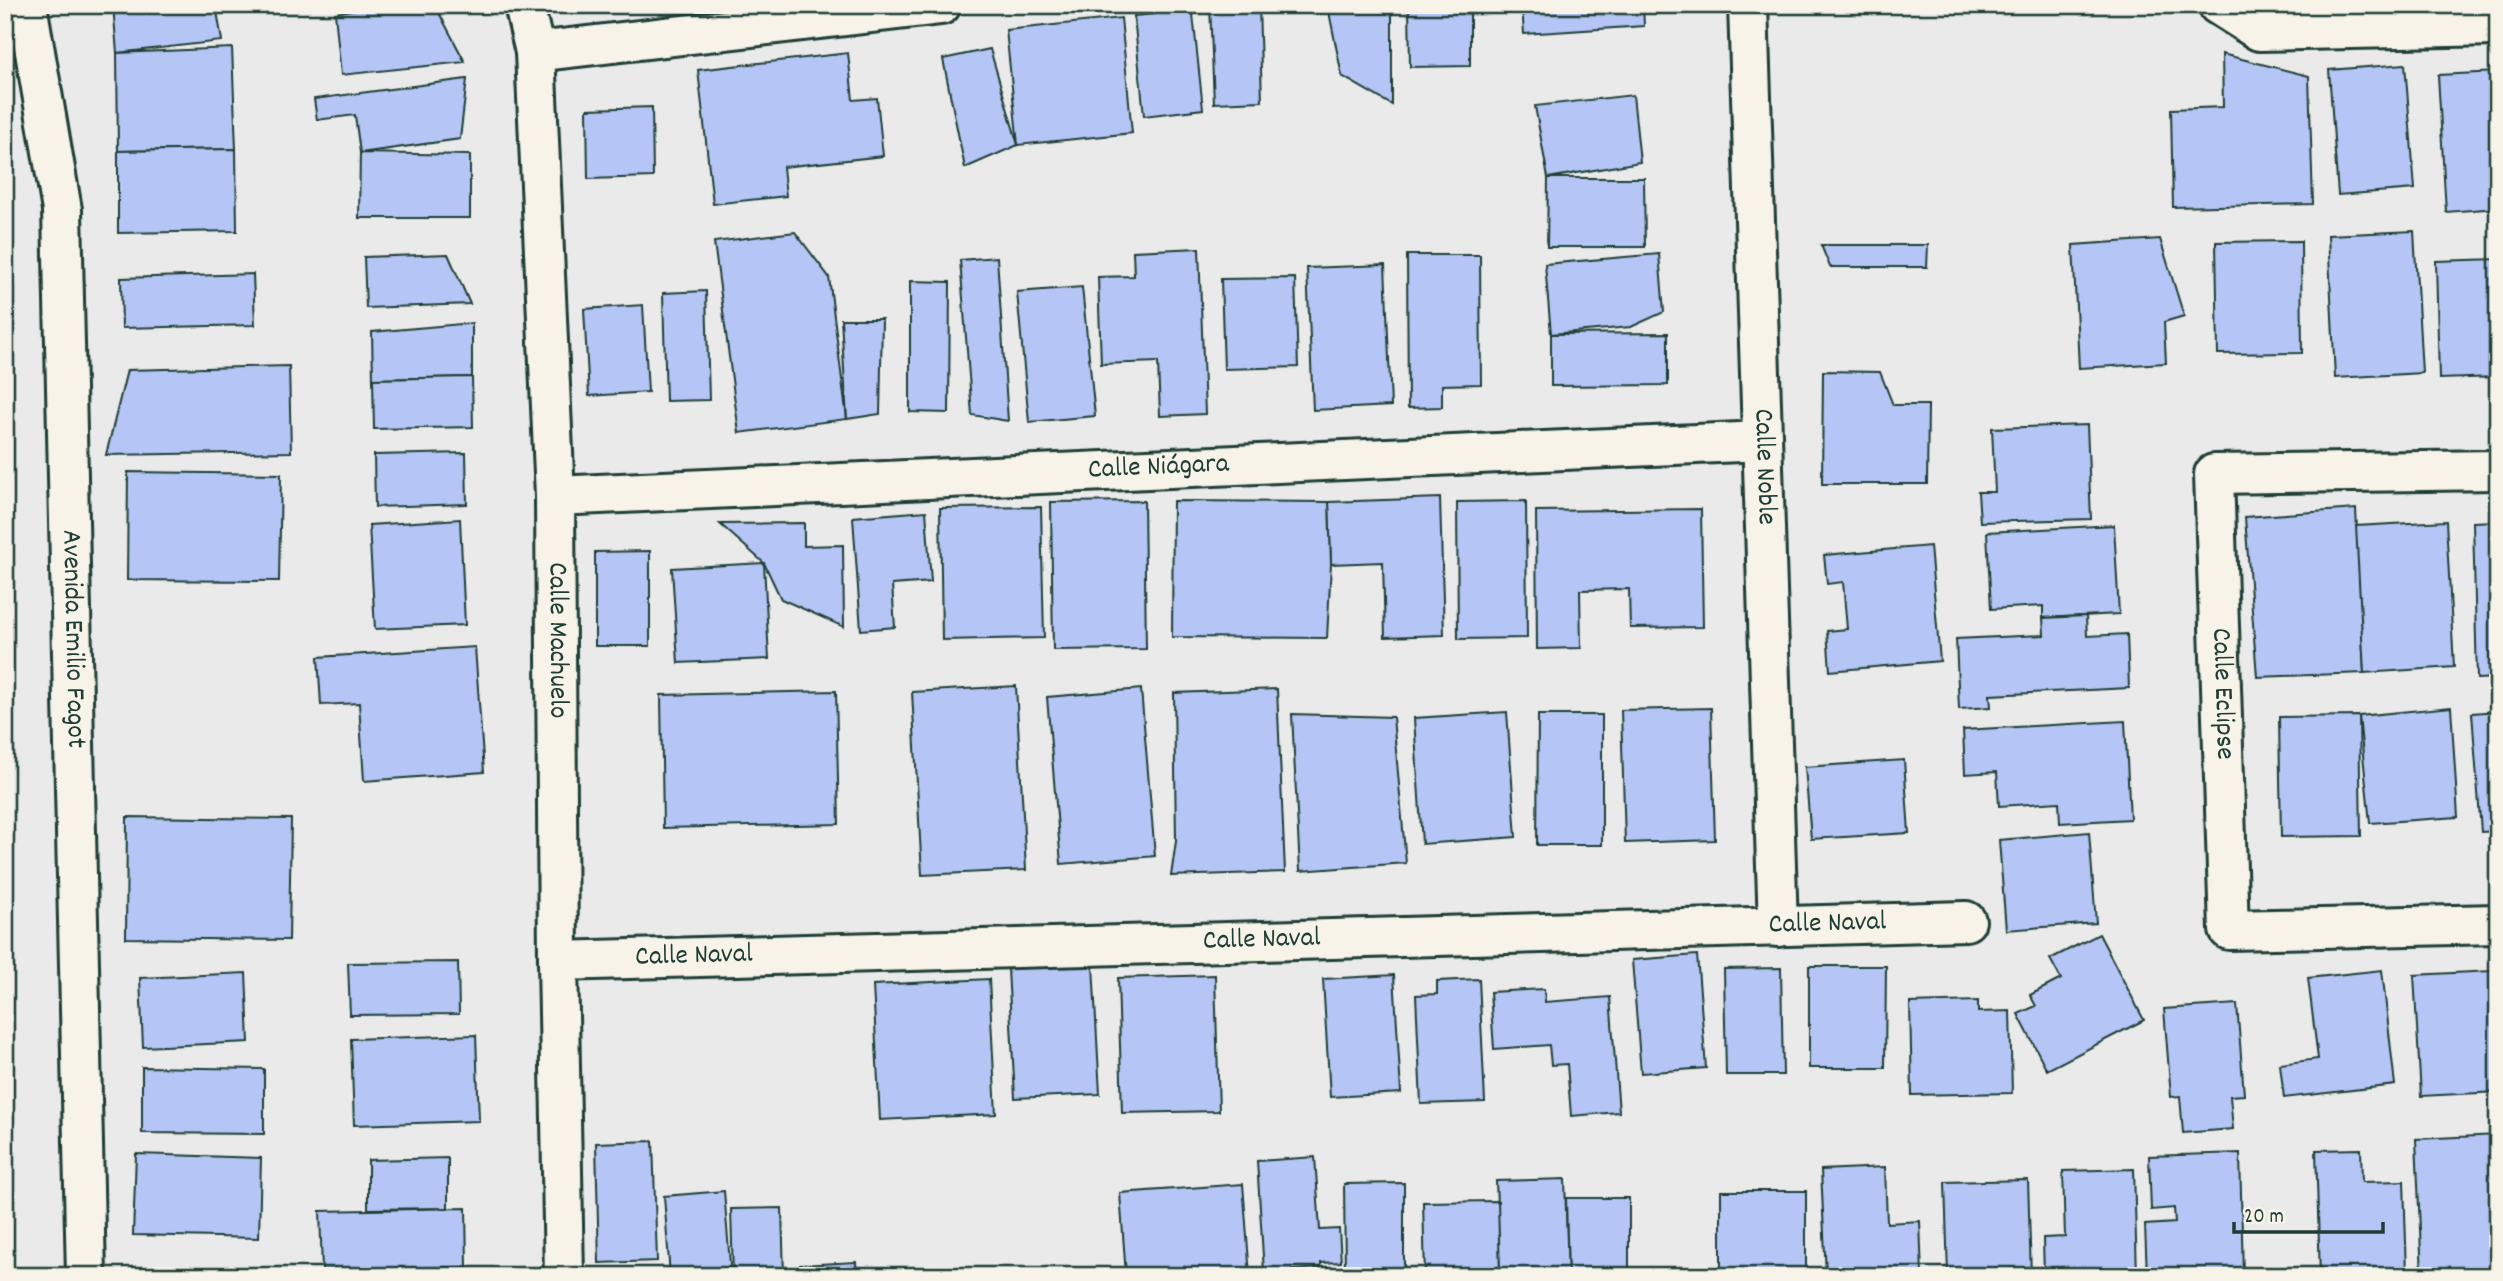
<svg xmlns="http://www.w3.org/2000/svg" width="2503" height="1281" font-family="Dekko,sans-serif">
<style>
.building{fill:#b5c6f6;stroke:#1f3d34;stroke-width:2}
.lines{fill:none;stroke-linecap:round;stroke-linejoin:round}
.minor-casing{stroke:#1f3d34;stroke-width:44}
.minor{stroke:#f7f3e8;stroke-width:38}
.labels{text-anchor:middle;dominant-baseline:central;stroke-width:5;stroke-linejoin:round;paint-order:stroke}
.street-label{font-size:28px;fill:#1f3d34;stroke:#f7f3e8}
</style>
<rect width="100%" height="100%" fill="#eaeaeb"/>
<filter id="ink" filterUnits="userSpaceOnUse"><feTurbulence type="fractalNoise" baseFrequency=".0143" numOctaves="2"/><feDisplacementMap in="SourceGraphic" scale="14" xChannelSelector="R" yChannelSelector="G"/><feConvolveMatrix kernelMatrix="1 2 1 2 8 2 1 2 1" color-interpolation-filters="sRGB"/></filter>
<g filter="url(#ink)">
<g class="building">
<polygon points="113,5 216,5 222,41 117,53"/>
<polygon points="378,5 435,5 465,62 341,75 335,13"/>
<polygon points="1175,5 1192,5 1203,109 1144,116 1134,16 1154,14"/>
<polygon points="1210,5 1259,5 1262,101 1214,103"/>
<polygon points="1330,5 1392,5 1392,105 1342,76 1330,17"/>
<polygon points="1409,5 1470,5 1470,66 1410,67"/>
<polygon points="1522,5 1643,5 1644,26 1524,34"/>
<polygon points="1121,18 1132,133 1018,145 1006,30"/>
<polygon points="232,48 236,149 118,151 117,53"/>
<polygon points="990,49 1018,145 965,168 943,59"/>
<polygon points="848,53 853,100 877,98 883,156 783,167 786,196 713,204 698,70"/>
<polygon points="2222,54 2309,76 2313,204 2173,207 2171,109 2223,107"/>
<polygon points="2405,64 2415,189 2338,195 2329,70"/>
<polygon points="2498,72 2498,208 2446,212 2438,75"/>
<polygon points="467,79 460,139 360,153 355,115 317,120 314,99"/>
<polygon points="1633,95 1640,162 1548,178 1535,106"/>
<polygon points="652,107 653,177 588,179 587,109"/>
<polygon points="236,149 237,231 118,233 118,151"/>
<polygon points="360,153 470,155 470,218 359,218"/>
<polygon points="1548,178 1644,178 1645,247 1547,247"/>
<polygon points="2414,231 2422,373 2335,378 2328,235"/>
<polygon points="795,232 829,277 847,419 739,433 714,242"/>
<polygon points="2160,239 2184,316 2164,322 2166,363 2079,368 2073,245"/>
<polygon points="2301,241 2302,353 2218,354 2216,242"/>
<polygon points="1821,245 1928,245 1927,267 1830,267"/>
<polygon points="1199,248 1205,414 1160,416 1158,362 1101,364 1098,277 1134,276 1133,251"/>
<polygon points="448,254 470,304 366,308 364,257"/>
<polygon points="1659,254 1664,312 1631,327 1551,334 1545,264"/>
<polygon points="1407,255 1480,255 1481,384 1442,385 1442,407 1408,408"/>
<polygon points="997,257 1008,421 972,415 960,260"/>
<polygon points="2498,259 2498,377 2439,379 2436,261"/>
<polygon points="1385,265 1391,406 1313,410 1307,268"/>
<polygon points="253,274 255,325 122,328 121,278"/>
<polygon points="1295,278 1298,367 1224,369 1221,279"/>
<polygon points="910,281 950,282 949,413 910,412"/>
<polygon points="1082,287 1095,416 1029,422 1017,292"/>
<polygon points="706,291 709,400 666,401 663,293"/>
<polygon points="643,305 648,392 589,396 584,309"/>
<polygon points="841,319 882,319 880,414 847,419"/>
<polygon points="472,323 472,377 373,379 372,332"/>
<polygon points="1668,333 1668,385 1551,386 1551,334"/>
<polygon points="289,366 291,452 106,455 127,370"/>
<polygon points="1823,371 1880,372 1893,405 1928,405 1927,484 1822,484"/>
<polygon points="472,377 473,427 374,429 373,379"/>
<polygon points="2087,425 2091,519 1980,522 1978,492 1995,492 1992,428"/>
<polygon points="466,453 467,504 375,507 374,455"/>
<polygon points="128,472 281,474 279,581 127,580"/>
<polygon points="1440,498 1444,635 1385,637 1383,562 1331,564 1329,502"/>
<polygon points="1144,501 1146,649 1053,650 1051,502"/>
<polygon points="1173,501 1329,502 1331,564 1327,638 1172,637"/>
<polygon points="1526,501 1527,638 1458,639 1457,502"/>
<polygon points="1041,507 1044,638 942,640 940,508"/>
<polygon points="1701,509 1703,627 1630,628 1629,589 1580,590 1581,648 1537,649 1536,511"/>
<polygon points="2356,509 2364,673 2257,677 2245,517"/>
<polygon points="926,511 931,582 892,585 895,627 861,630 853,517"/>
<polygon points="460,519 465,625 375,629 369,525"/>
<polygon points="2446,521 2454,667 2364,673 2356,526"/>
<polygon points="2498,521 2498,678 2477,679 2473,522"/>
<polygon points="804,523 804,546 843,545 844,627 781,599 764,563 720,524"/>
<polygon points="2114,525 2119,614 2043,618 2043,606 1991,609 1987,532"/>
<polygon points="1930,546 1940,661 1830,671 1827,631 1847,629 1843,582 1827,584 1824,555"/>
<polygon points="650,551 650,646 595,646 595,552"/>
<polygon points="764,563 769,659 678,663 672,568"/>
<polygon points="2086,616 2087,636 2127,634 2129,688 1990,695 1991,707 1959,709 1956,639 2044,635 2043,618"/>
<polygon points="475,647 484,772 364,781 359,703 321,705 318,657"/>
<polygon points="1016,686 1026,870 922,875 912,692"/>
<polygon points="1141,689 1155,856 1061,864 1047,697"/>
<polygon points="1277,689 1285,872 1171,876 1176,841 1174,693"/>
<polygon points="836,691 839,824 663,828 661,695"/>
<polygon points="2451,707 2458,817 2370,823 2359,716"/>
<polygon points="1711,708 1715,840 1625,843 1621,710"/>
<polygon points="2498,711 2498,831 2481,832 2472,713"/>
<polygon points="1507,712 1516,837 1422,844 1414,718"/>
<polygon points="1292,714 1393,717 1406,863 1300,871"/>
<polygon points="1538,715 1602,715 1602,845 1537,845"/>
<polygon points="2359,716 2361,836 2281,837 2279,717"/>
<polygon points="2125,721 2130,819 2060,823 2059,802 1999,806 1997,772 1965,774 1963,730"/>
<polygon points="1904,760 1909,833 1811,839 1805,767"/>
<polygon points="127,817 291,819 289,940 126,938"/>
<polygon points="2089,832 2096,923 2006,930 1999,840"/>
<polygon points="2099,934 2144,1020 2047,1070 2018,1014 2036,1006 2030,995 2061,979 2050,959"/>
<polygon points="1697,955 1706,1068 1641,1073 1632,960"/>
<polygon points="458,962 459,1014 350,1015 348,963"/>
<polygon points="1093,965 1100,1094 1015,1098 1008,969"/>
<polygon points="1809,966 1886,966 1885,1068 1809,1068"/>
<polygon points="1781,968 1783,1075 1726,1075 1724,969"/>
<polygon points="2382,970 2395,1085 2284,1098 2280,1064 2318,1059 2308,978"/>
<polygon points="2492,971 2498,1092 2421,1096 2414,975"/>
<polygon points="246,973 249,1042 143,1047 140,978"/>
<polygon points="1215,975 1219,1111 1122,1113 1118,978"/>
<polygon points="1394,975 1401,1093 1330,1097 1323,979"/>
<polygon points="989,979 996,1114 880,1120 873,985"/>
<polygon points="1479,979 1485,1102 1421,1104 1416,995 1437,994 1437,981"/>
<polygon points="1544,989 1545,1002 1610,997 1619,1112 1571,1116 1567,1064 1551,1065 1549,1045 1494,1049 1490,992"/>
<polygon points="1978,1001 1978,1012 2010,1011 2012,1093 1912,1095 1910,1003"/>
<polygon points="2237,1004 2244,1095 2230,1096 2233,1129 2183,1133 2180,1096 2171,1097 2164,1009"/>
<polygon points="476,1035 479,1121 354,1125 351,1039"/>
<polygon points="142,1067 264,1069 264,1134 142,1133"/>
<polygon points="2498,1135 2498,1275 2422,1276 2416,1139"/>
<polygon points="653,1141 657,1261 599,1263 596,1143"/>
<polygon points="2361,1149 2362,1182 2404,1181 2407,1274 2320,1276 2316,1150"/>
<polygon points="2240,1153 2243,1276 2147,1276 2145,1225 2175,1223 2174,1208 2151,1210 2149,1156"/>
<polygon points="136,1154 261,1158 259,1238 133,1235"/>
<polygon points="1315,1157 1320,1230 1339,1229 1341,1262 1321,1263 1321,1268 1264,1272 1257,1161"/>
<polygon points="448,1158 448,1208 368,1209 368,1160"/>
<polygon points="1885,1167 1887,1223 1920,1221 1922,1276 1826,1276 1821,1170"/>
<polygon points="2134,1169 2137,1276 2044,1276 2043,1238 2065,1237 2063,1171"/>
<polygon points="1565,1179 1568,1276 1500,1276 1496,1181"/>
<polygon points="2028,1180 2031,1276 1948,1276 1945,1182"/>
<polygon points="1404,1183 1404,1276 1345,1276 1344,1184"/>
<polygon points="1243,1184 1250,1276 1126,1276 1120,1193"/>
<polygon points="724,1191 731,1276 670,1276 664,1196"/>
<rect x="1721" y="1191" width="85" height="85"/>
<polygon points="1566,1198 1629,1198 1629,1276 1568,1276"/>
<polygon points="1498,1201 1500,1276 1425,1276 1423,1202"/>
<polygon points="466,1208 467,1267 322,1270 320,1211"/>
<polygon points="782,1208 784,1276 733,1276 731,1209"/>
<polygon points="856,1262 857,1276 800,1276 800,1265"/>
</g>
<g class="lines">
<g class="minor-casing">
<g id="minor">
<path id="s1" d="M27 5 62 210 86 1276"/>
<path id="s2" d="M524 5 535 52 555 496 558 961 564 1276"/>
<path id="s3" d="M1748 5 1778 927"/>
<polyline points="2218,5 2259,31 2498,26"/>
<polyline points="535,52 941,5"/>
<path id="s4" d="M2498 470 2214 474 2229 930 2498 924"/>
<path id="s5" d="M555 496 1762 441"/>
<path id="s6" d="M558 961 1966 921"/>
</g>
</g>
<use href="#minor" class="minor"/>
</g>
</g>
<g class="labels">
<g class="street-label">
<text stroke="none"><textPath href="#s3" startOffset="462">Calle Noble</textPath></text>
<text stroke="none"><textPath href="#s5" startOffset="604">Calle Niágara</textPath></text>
<text stroke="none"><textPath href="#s1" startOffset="637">Avenida Emilio Fagot</textPath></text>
<text stroke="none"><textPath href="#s2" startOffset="637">Calle Machuelo</textPath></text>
<text stroke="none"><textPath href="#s4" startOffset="504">Calle Eclipse</textPath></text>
<text stroke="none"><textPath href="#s6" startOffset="1270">Calle Naval</textPath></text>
<text stroke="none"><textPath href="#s6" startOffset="704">Calle Naval</textPath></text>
<text stroke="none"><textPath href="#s6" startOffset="136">Calle Naval</textPath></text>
</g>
</g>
<rect width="2503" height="1281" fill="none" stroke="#f7f3e8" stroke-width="28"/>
<rect x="14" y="14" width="2475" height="1253" fill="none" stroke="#1f3d34" stroke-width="2.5" filter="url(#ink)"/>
<path d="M2234 1222v10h149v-10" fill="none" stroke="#1f3d34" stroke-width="3.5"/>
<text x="2244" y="1222" font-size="21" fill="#1f3d34" stroke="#f7f3e8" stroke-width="5" paint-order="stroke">20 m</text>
</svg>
